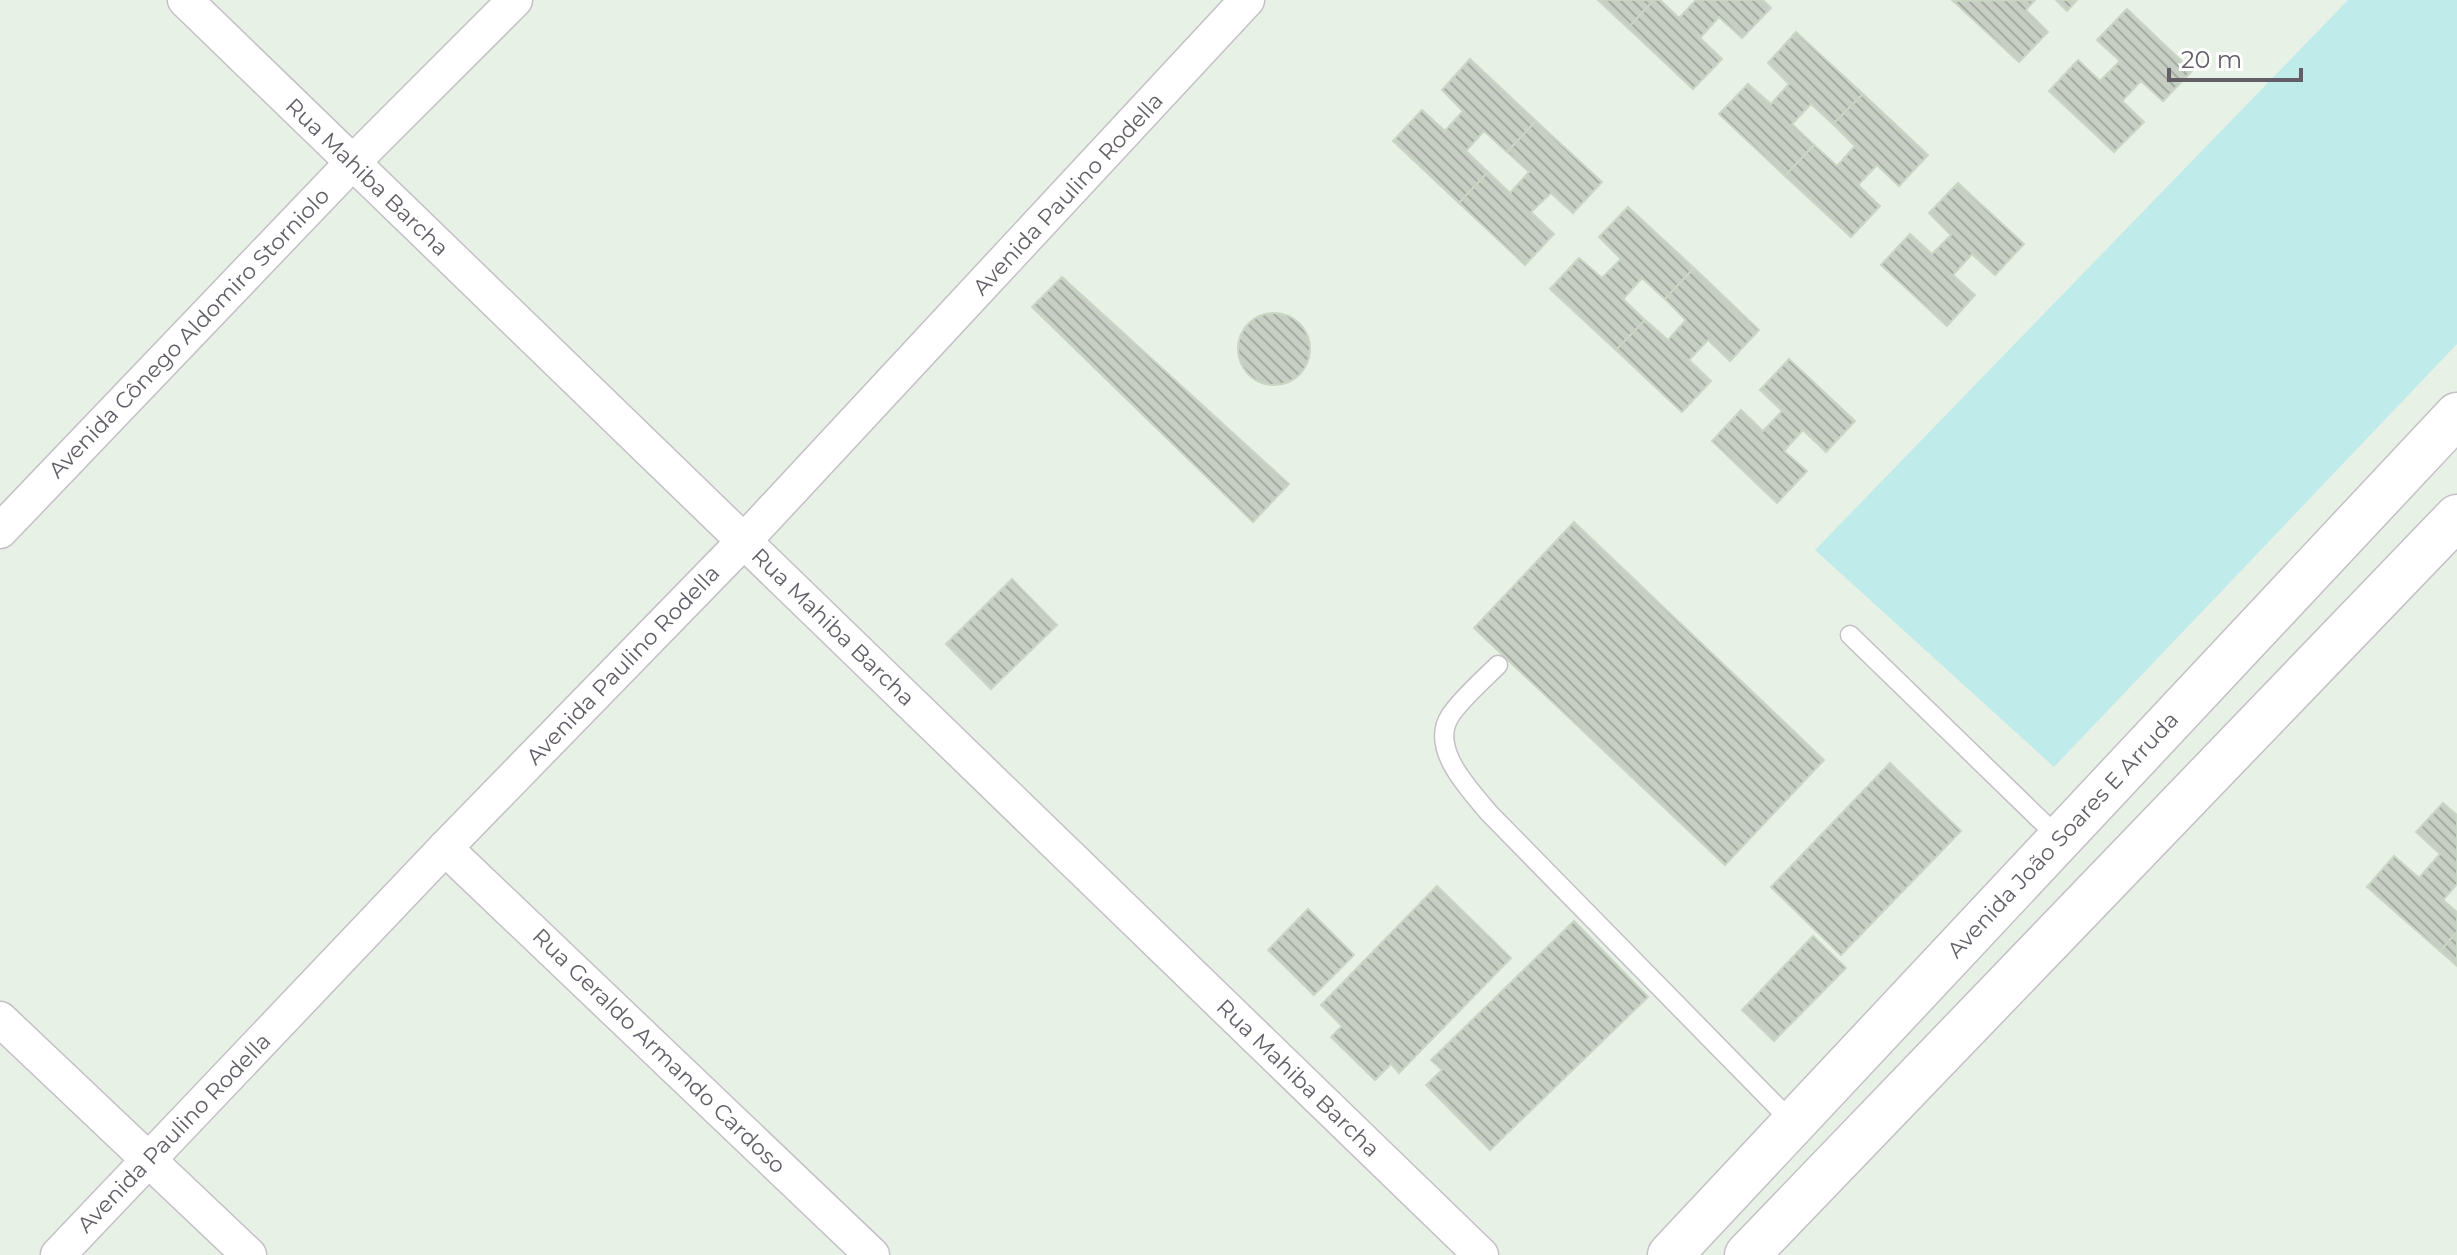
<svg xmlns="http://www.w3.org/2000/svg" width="2457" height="1255" font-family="Montserrat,sans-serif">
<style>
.grass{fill:#c0ebeb}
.building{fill:url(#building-back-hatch);stroke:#c9d6c3;stroke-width:2}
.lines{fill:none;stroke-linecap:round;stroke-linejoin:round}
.service-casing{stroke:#c5bfc7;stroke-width:21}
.minor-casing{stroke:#c5bfc7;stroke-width:37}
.tertiary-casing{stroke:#c5bfc7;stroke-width:47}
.service{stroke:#fff;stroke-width:18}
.minor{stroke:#fff;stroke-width:34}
.tertiary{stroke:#fff;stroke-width:44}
.labels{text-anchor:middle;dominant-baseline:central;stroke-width:8;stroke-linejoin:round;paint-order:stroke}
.street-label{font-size:22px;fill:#635d68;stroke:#fff}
</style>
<defs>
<pattern id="building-back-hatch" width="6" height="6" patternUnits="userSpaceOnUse" patternTransform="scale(2)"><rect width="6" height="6" fill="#c7cfc4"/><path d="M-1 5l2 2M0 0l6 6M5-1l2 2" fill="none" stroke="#a5aba3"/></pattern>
</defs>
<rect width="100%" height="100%" fill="#e8f1e6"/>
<polygon class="grass" points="2348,0 2457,0 2457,344 2054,767 1815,550"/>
<g class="building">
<polygon points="1598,0 1654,0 1628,28"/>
<polygon points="1654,0 1660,0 1679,18 1696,0 1763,0 1771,8 1742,38 1719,17 1700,38 1722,59 1693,89 1628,28"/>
<polygon points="2035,0 2026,10 2048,32 2019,62 1953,1"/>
<polygon points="2056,0 2077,0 2067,11"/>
<polygon points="2127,9 2192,71 2163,101 2141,81 2122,101 2144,122 2114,152 2049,91 2078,60 2100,81 2120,61 2097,40"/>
<polygon points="1796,32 1863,94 1833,124 1811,104 1792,124 1814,145 1785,176 1719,114 1748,84 1771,104 1789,84 1768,63"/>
<polygon points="1470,59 1536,121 1507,152 1484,131 1466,151 1488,172 1459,203 1393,141 1422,110 1445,131 1463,111 1442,90"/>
<polygon points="1863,94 1928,155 1899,186 1877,165 1858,185 1880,206 1851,237 1785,176 1814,145 1837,166 1855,146 1833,124"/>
<polygon points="1536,121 1602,182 1573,213 1551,193 1531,212 1554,234 1525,265 1459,203 1488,172 1510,193 1529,172 1507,152"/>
<polygon points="1958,183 2024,244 1995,275 1972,254 1953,275 1975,295 1947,326 1881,265 1910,234 1932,254 1951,235 1929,213"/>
<polygon points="1628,207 1694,268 1665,299 1642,278 1623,299 1645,320 1616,350 1550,289 1579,258 1602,278 1621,259 1599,237"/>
<polygon points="1694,268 1759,330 1730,361 1708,340 1689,360 1711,381 1682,412 1616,350 1645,320 1668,340 1686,320 1665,299"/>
<polygon points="1062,277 1289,484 1253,522 1032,307"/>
<circle cx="1274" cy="349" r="36"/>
<polygon points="1789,359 1855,421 1826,452 1803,430 1784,451 1807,471 1777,503 1712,441 1741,410 1763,431 1782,411 1760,390"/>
<polygon points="1574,522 1824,760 1725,865 1474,628"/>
<polygon points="1012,579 1057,625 991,689 946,644"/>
<polygon points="1890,763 1961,831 1841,955 1771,887"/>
<polygon points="2443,803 2457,815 2457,884 2443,900 2457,912 2457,932 2440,951 2367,887 2394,856 2419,878 2440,854 2416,832"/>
<polygon points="1437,886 1511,958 1399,1073 1391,1064 1375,1080 1331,1037 1342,1026 1321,1005"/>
<polygon points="1308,909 1354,955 1314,995 1268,950"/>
<polygon points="1574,921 1648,997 1490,1150 1426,1085 1442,1070 1431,1060"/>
<polygon points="2457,932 2457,966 2440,951"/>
<polygon points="1813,936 1846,968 1774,1041 1742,1010"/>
</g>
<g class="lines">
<g class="service-casing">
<g id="service">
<polyline points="1850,635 2060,839"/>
<path d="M1498 665C1483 680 1461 699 1450 716 1429 749 1470 790 1490 814L1793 1123"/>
</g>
</g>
<g class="minor-casing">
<g id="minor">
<polyline points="185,0 1481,1255"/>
<polyline points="0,531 353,162 515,0"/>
<polyline points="445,848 872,1255"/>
<polyline points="0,1019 249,1255"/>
<polyline points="58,1255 445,848 744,541 1247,0"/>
</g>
</g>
<g class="tertiary-casing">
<g id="tertiary">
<polyline points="1670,1255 2457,415"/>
<polyline points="1747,1255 2457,517"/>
</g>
</g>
<use href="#service" class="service"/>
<use href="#minor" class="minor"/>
<use href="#tertiary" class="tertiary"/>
</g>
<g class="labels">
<g class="street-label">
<text transform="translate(367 177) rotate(44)">Rua Mahiba Barcha</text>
<text transform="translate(1068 194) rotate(-47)">Avenida Paulino Rodella</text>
<text transform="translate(189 333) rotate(-46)">Avenida Cônego Aldomiro Storniolo</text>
<text transform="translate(833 627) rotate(44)">Rua Mahiba Barcha</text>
<text transform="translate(623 665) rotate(-46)">Avenida Paulino Rodella</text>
<text transform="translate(2063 835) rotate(-47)">Avenida João Soares E Arruda</text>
<text transform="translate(659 1051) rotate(44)">Rua Geraldo Armando Cardoso</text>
<text transform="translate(1298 1078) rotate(44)">Rua Mahiba Barcha</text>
<text transform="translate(174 1133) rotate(-46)">Avenida Paulino Rodella</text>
</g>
</g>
<path d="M2169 68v12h132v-12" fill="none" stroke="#635d68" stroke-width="4"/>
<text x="2181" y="68" font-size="24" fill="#635d68" stroke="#ffffff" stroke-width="6" paint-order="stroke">20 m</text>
</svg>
